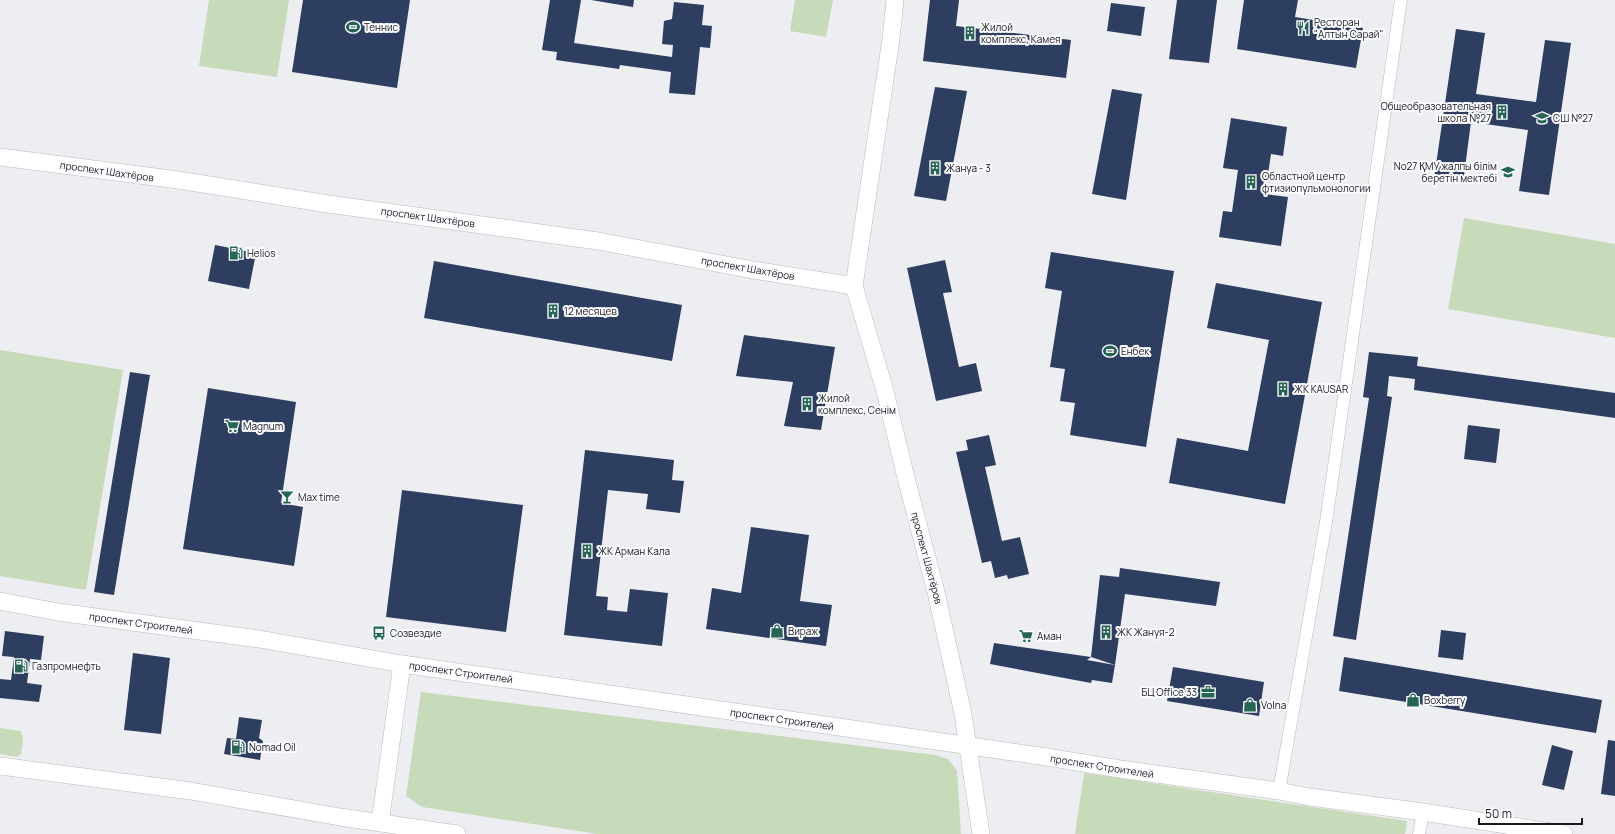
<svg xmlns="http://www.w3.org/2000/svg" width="1615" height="834" font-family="Manrope,sans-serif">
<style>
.green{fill:#c7dab9}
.building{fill:#2d3e60}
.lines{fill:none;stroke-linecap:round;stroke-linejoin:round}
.street-casing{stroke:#b9babd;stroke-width:13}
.secondary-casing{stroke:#b9babd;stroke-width:18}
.street{stroke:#fff;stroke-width:12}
.secondary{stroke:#fff;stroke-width:17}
.labels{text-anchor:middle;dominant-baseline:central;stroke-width:4;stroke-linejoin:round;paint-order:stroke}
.poi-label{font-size:10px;fill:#191a1b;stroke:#fafcff;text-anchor:start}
.street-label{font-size:10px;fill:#191a1b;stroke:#fafcff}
</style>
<rect width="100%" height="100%" fill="#edeef1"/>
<g class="green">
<polygon points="209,0 289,0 277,77 199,66"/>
<polygon points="795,0 833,0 826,37 790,31"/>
<polygon points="1464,218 1615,244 1615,338 1448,309"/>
<polygon points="0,350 123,370 86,590 0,576"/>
<polygon points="421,692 935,755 948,759 957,771 961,834 598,834 422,807 406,796"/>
<polygon points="0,728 21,731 23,739 21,754 16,757 0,754"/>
<polygon points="1084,773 1407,821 1405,834 1075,834"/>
</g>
<g class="building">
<polygon points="303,0 410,0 397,88 292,72"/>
<polygon points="550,0 581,0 574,43 672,57 673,45 662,44 664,21 672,19 674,2 704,5 702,25 712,26 710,48 700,47 695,95 669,93 671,72 620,65 619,69 556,60 557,52 542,50"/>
<polygon points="591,0 634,0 633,7"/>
<polygon points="930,0 959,0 956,26 1071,40 1066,78 923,61"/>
<polygon points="1177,0 1217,0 1209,63 1169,59"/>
<polygon points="1244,0 1298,0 1295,17 1363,28 1356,68 1237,49"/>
<polygon points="1111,3 1145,7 1141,36 1107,31"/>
<polygon points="1456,29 1485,33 1476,94 1536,102 1545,40 1571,43 1549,195 1519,191 1528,130 1471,122 1463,183 1434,178"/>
<polygon points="935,87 967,91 946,201 914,196"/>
<polygon points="1112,89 1142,94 1126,200 1092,194"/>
<polygon points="1231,118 1287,127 1283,156 1271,154 1265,194 1288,197 1281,246 1219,237 1223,211 1232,212 1238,170 1223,168"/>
<polygon points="215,245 256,253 249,289 208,281"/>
<polygon points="1051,252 1174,271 1146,447 1070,435 1075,403 1060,401 1065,369 1050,367 1062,291 1045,288"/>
<polygon points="945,260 952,292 943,293 959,367 976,363 982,391 936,401 907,268"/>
<polygon points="434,261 682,305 672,361 424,318"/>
<polygon points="1216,283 1322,302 1285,504 1169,483 1177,438 1248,451 1269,340 1207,328"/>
<polygon points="744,335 835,347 821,430 784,426 793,382 736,376"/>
<polygon points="1369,352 1418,357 1417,366 1615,393 1615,418 1414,390 1415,379 1389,376 1387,396 1392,397 1356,640 1333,636 1369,398 1363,397"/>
<polygon points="130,372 150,375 114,595 94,592"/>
<polygon points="208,388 296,402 281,503 303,507 294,566 183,549"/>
<polygon points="1468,425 1500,429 1496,463 1464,459"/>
<polygon points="989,435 996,465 985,467 1002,541 1020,537 1029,574 1008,579 1007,575 995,578 991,561 982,563 956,452 968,450 966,440"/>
<polygon points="585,450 674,460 672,480 684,481 680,513 646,509 648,494 608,490 596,596 608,597 607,610 627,612 630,589 668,593 662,646 564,635"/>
<polygon points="402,490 523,505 506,632 386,617"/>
<polygon points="751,527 809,535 800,601 832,605 826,646 706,629 712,588 741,593"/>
<polygon points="1120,568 1220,582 1216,606 1125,594 1115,665 1091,657 1100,575 1119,577"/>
<polygon points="1441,630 1466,633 1463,660 1438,657"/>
<polygon points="5,631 44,636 41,660 30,659 27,683 42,685 39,702 0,698 0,679 11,680 14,657 2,656"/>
<polygon points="994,643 1091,657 1087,660 1115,665 1112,683 1092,680 1091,683 990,664"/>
<polygon points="133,653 170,658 161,734 124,730"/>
<polygon points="1344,657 1602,700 1596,733 1339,691"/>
<polygon points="1173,667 1264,682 1259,716 1167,701"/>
<polygon points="239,717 262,720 259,738 263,741 260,760 224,754 227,738 236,739"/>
<polygon points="1608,740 1615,741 1615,796 1601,794"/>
<polygon points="1552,745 1573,751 1564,790 1542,785"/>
</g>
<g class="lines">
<g class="street-casing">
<g id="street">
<polyline points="1279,791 1326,522 1401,0"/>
<polyline points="1419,834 1423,812"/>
</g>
</g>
<g class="secondary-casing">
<g id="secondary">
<polyline points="895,0 891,39 854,286 885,391 907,482 936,592 963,714 981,834"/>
<polyline points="0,157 178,180 328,204 598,241 753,270 854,286"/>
<polyline points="0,601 58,612 259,639 402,664 1047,757 1120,769 1279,791 1310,797 1423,812 1564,834"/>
<polyline points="0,766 191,791 340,817 457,834"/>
<polyline points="380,823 402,664"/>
</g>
</g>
<use href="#street" class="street"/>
<use href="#secondary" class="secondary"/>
</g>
<defs>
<g id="stadium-bare" transform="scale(1.08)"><path d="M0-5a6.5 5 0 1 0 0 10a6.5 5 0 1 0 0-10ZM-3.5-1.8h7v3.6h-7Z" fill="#246554" stroke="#fafcff" stroke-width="2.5" paint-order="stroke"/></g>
<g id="restaurant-bare" transform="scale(1.08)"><path d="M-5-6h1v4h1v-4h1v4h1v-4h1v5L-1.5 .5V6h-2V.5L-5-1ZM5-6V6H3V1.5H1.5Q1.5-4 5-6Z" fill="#246554" stroke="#fafcff" stroke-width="2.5" paint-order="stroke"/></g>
<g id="building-bare" transform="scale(1.08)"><path d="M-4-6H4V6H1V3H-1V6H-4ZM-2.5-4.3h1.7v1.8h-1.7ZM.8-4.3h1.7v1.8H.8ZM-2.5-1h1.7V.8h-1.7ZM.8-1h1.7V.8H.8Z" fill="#246554" stroke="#fafcff" stroke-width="2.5" paint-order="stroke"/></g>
<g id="school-bare" transform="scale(1.08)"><path d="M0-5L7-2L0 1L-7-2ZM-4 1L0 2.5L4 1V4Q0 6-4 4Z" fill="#246554" stroke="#fafcff" stroke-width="2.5" paint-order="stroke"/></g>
<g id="fuel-bare" transform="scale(1.08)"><path d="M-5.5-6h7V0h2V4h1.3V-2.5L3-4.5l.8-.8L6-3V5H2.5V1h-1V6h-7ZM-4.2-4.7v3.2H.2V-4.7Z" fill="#246554" stroke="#fafcff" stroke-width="2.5" paint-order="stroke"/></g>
<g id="supermarket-bare" transform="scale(1.08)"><path d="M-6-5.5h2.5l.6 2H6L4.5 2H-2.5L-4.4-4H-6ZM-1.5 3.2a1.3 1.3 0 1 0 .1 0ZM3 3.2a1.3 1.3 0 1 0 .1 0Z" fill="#246554" stroke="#fafcff" stroke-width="2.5" paint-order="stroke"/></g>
<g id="bar-bare" transform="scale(1.08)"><path d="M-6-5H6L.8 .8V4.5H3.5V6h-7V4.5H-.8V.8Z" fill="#246554" stroke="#fafcff" stroke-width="2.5" paint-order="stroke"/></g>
<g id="shop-bare" transform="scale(1.08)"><path d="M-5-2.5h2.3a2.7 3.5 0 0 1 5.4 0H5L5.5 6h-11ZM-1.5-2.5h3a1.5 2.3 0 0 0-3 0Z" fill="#246554" stroke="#fafcff" stroke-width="2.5" paint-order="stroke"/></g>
<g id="bus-bare" transform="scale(1.08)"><path d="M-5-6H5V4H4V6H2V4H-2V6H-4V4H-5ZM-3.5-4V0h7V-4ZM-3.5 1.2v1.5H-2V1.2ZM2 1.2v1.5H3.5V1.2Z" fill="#246554" stroke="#fafcff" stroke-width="2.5" paint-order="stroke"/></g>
<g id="office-bare" transform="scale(1.08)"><path d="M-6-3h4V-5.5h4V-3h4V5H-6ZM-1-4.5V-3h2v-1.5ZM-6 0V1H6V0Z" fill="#246554" stroke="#fafcff" stroke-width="2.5" paint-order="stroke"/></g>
</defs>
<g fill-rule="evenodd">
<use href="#stadium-bare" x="353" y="27"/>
<use href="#restaurant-bare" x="1303" y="28"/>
<use href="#building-bare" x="970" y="33"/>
<use href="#building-bare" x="1502" y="112"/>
<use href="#school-bare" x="1542" y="118"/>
<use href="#building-bare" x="935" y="168"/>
<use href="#school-bare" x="1508" y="172"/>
<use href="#building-bare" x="1251" y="182"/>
<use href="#fuel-bare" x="236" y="253"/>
<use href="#building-bare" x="553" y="311"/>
<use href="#stadium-bare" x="1110" y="351"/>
<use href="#building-bare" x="1283" y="389"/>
<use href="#building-bare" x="807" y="404"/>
<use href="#supermarket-bare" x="232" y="426"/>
<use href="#bar-bare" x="287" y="497"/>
<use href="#building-bare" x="587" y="551"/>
<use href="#shop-bare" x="777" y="631"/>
<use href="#building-bare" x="1106" y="632"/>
<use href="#bus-bare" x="379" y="633"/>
<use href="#supermarket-bare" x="1026" y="636"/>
<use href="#fuel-bare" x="21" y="666"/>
<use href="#office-bare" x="1208" y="692"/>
<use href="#shop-bare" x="1413" y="700"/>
<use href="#shop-bare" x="1250" y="705"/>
<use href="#fuel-bare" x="238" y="747"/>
</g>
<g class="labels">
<g class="poi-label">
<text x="1314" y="22">Ресторан<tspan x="1314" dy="12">"Алтын Сарай"</tspan></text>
<text x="364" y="27">Теннис</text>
<text x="981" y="27">Жилой<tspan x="981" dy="12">комплекс, Камея</tspan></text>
<text x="1491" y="106" text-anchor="end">Общеобразовательная<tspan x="1491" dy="12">школа №27</tspan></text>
<text x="1553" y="118">СШ №27</text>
<text x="1497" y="166" text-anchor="end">No27 ҚМУ жалпы білім<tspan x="1497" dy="12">беретін мектебі</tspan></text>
<text x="946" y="168">Жануа - 3</text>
<text x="1262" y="176">Областной центр<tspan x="1262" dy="12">фтизиопульмонологии</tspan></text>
<text x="247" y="253">Helios</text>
<text x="564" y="311">12 месяцев</text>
<text x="1121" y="351">Енбек</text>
<text x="1294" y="389">ЖК KAUSAR</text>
<text x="818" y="398">Жилой<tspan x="818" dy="12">комплекс, Сенiм</tspan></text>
<text x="243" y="426">Magnum</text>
<text x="298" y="497">Max time</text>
<text x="598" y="551">ЖК Арман Кала</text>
<text x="788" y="631">Вираж</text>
<text x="1117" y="632">ЖК Жануя-2</text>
<text x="390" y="633">Созвездие</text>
<text x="1037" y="636">Аман</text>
<text x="32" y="666">Газпромнефть</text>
<text x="1197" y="692" text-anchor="end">БЦ Office 33</text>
<text x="1424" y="700">Boxberry</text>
<text x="1261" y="705">Volna</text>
<text x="249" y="747">Nomad Oil</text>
</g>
<g class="street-label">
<text transform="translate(107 171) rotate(8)">проспект Шахтёров</text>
<text transform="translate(428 217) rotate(8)">проспект Шахтёров</text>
<text transform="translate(748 268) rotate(10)">проспект Шахтёров</text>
<text transform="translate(927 558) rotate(75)">проспект Шахтёров</text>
<text transform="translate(141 623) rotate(8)">проспект Строителей</text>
<text transform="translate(461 672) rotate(8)">проспект Строителей</text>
<text transform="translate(782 719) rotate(8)">проспект Строителей</text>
<text transform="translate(1102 766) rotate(9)">проспект Строителей</text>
</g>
</g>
<path d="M1479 818v6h103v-6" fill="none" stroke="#191a1b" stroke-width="2"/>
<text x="1485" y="818" font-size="12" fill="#191a1b" stroke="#fafcff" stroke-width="3" paint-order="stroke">50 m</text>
</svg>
